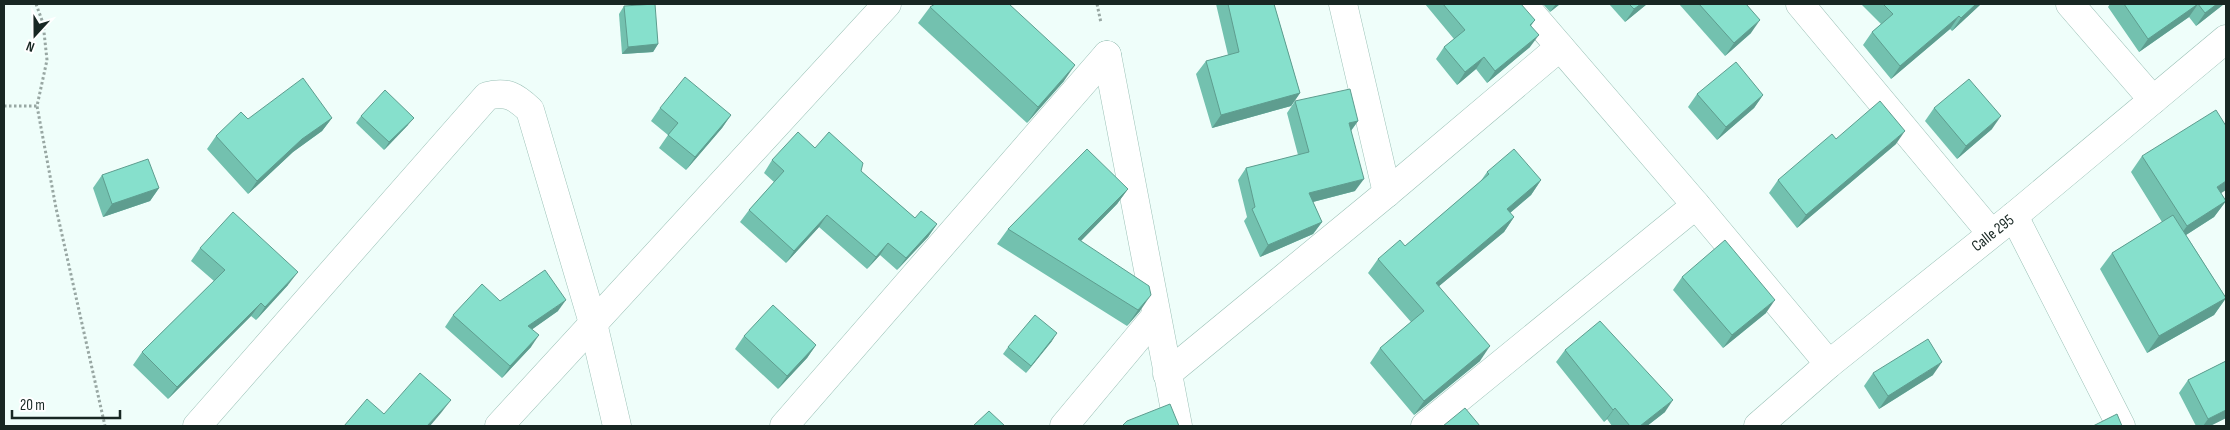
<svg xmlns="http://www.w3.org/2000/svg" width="2230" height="430" font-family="'Sofia Sans Condensed',sans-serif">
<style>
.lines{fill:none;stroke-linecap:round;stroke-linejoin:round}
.street-casing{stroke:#9ac0b6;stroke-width:29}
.path{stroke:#98a7a3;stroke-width:3;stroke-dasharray:2.5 2.5;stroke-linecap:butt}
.street{stroke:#fff;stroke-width:28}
.wall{fill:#73c1af}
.shaded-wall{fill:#5e9d8f}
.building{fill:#86e0cc;stroke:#5e9d8f}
.labels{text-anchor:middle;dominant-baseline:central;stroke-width:4.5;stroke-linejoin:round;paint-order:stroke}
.street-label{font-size:16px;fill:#182723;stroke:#fff}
</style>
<rect width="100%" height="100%" fill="#effefa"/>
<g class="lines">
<g class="street-casing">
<g id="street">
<polyline points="1343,4 1387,193"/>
<polyline points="1523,4 1696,205 1829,364"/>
<polyline points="1800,4 1991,233"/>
<polyline points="2070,4 2153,100"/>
<polyline points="1107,55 1178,426"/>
<polyline points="2014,216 2121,426"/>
<polyline points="1167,374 1387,193 1560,47"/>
<path d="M197 426 487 96C507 91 515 96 530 110L593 323 617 426"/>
<polyline points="499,426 887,4"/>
<polyline points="784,426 1107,55"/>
<polyline points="1064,426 1155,317"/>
<polyline points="1425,426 1696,205"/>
<path id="s1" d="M1758 426 1829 364 2014 216 2226 39"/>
</g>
</g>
<g class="path">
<polyline points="36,4 43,23 47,60 37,106 56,208 105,426"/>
<polyline points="1097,4 1101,23"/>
<polyline points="4,106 37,106"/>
</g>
<use href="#street" class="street"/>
</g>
<g class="wall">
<polygon points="1216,4 1274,4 1300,93 1291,106 1212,128 1196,74 1206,61 1228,55"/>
<polygon points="1425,4 1496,4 1535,20 1531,26 1530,47 1487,83 1476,69 1457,85 1436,59 1444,47 1454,39"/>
<polygon points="1543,4 1560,4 1550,12"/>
<polygon points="1609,4 1647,4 1625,22"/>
<polygon points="1679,4 1746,4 1751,33 1725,56"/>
<polygon points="1861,4 1981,4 1952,31 1950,29 1891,79 1863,45 1872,32 1881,24"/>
<polygon points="2110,4 2224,4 2196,26 2189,17 2139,52 2108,7"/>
<polygon points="624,6 658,44 653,52 622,54 619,14"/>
<polygon points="930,7 1064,81 1027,123 918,23"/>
<polygon points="1697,94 1763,95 1754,108 1717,140 1688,107"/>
<polygon points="1295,101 1358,121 1351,131 1355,191 1313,202 1322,222 1313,234 1260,257 1244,221 1247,217 1238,180 1246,168 1298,155 1287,113"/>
<polygon points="660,108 731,115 722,128 686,170 659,148 668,135 651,121"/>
<polygon points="1934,108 1992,129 1957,159 1925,121"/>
<polygon points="361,116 408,125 384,150 356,123"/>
<polygon points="332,118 322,131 293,152 248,194 207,149 216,136 248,119"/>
<polygon points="1896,144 1797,228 1769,193 1778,180"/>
<polygon points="815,148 861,171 915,218 937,224 928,237 897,270 880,255 867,269 819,227 786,263 740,222 749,210 774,182 764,173 772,160"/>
<polygon points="2142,156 2221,193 2226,201 2214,217 2186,235 2226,298 2214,315 2147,353 2100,269 2112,253 2162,222 2131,172"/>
<polygon points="1487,172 1541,180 1531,195 1510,213 1514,217 1504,232 1439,286 1480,361 1414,415 1370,363 1380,348 1411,322 1368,273 1378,259 1405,246 1480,182"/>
<polygon points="102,175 159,188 150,201 103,217 93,188"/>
<polygon points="1128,189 1117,204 1081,241 1140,311 1127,326 997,244 1008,229"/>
<polygon points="200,248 288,285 256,320 251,316 168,399 133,365 142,352 214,281 191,261"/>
<polygon points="1682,277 1766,313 1723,348 1673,290"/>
<polygon points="500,301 558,311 532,329 531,347 502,378 445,327 453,315"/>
<polygon points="744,336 816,345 807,358 778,389 735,349"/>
<polygon points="1052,341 1026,373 1003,354 1008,347"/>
<polygon points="1565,350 1665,412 1647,426 1612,426 1607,419 1604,422 1556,362"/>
<polygon points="2226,361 2226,418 2210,426 2196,426 2179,393 2188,380"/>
<polygon points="1873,373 1933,375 1879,409 1864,386"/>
</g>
<g class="shaded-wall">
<polygon points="1556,4 1560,4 1550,12"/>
<polygon points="1641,4 1647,4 1625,22 1634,9"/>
<polygon points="1976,4 1981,4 1952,31 1961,18"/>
<polygon points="2198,4 2189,17 2139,52 2148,39"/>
<polygon points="2217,4 2224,4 2196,26 2205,13"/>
<polygon points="1959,16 1950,29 1891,79 1900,66"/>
<polygon points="1760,20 1751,33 1725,56 1734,43"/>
<polygon points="1539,35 1530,47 1487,83 1495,71"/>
<polygon points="658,44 653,52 622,54 628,47"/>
<polygon points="1484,57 1476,69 1457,85 1465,72"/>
<polygon points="1075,65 1064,81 1027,123 1038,107"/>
<polygon points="1300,93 1291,106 1212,128 1221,115"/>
<polygon points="1763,95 1754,108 1717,140 1726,127"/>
<polygon points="731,115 722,128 686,170 695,157"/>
<polygon points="2001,116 1992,129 1957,159 1966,146"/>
<polygon points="332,118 322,131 293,152 248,194 257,181 302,139"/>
<polygon points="414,118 408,125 384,150 389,142"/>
<polygon points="1358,121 1349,133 1349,123"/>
<polygon points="1905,131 1896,144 1797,228 1806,215"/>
<polygon points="1364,179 1355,191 1301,205 1309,193"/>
<polygon points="1541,180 1531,195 1497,224 1507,209"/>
<polygon points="2226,181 2226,190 2206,203 2217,187"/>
<polygon points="159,188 150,201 103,217 112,204"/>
<polygon points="1128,189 1117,204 1067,255 1078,239"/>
<polygon points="2226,201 2214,217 2175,242 2187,226"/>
<polygon points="827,215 819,227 786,263 794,251"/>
<polygon points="1514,217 1504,232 1426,297 1436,283"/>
<polygon points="1322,222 1313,234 1260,257 1268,245"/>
<polygon points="937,224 928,237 897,270 906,258"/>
<polygon points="888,243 880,255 867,269 876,257"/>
<polygon points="298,272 288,285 256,320 265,307"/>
<polygon points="1151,295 1140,311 1127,326 1138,310"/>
<polygon points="2226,298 2214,315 2147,353 2159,336"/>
<polygon points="566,300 558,311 520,338 528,326"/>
<polygon points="1775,300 1766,313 1723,348 1732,335"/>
<polygon points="261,303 251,316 168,399 177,387"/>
<polygon points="1057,333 1052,341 1026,373 1031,366"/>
<polygon points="539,335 531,347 502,378 510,366"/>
<polygon points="816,345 807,358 778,389 787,376"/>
<polygon points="1490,346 1480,361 1414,415 1424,401"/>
<polygon points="1942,362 1933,375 1879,409 1888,396"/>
<polygon points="451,400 441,413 430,426 427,426"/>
<polygon points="1673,400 1665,412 1647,426 1640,426"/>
<polygon points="1615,408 1607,419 1604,422 1613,410"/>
<polygon points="2226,410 2226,418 2210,426 2203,426 2208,419"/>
</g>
<g class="building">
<polygon points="655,4 658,44 628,47 624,6"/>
<polygon points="935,4 1009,4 1075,65 1038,107 930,7"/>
<polygon points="1228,4 1274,4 1300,93 1221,115 1206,61 1239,52"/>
<polygon points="1443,4 1521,4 1535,20 1530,25 1539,35 1495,71 1484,57 1465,72 1444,47 1465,30"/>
<polygon points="1629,4 1641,4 1634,9"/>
<polygon points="1699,4 1746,4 1760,20 1734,43"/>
<polygon points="1883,4 1976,4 1961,18 1959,16 1900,66 1872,32 1893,14"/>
<polygon points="2124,4 2217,4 2205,13 2198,4 2148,39"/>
<polygon points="1736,62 1763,95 1726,127 1697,94"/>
<polygon points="685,77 731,115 695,157 668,135 678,123 660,108"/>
<polygon points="303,78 332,118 302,139 257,181 216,136 241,112 248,119"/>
<polygon points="1969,79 2001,116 1966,146 1934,108"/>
<polygon points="1350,89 1358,121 1349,123 1364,179 1309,193 1322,222 1268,245 1252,209 1255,207 1246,168 1309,152 1295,101"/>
<polygon points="385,90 414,118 389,142 361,116"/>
<polygon points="1880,101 1905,131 1806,215 1778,180 1832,134 1836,139"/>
<polygon points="2216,110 2226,126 2226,181 2217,187 2226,201 2187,226 2142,156"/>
<polygon points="798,132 815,148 829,132 863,163 861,171 915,218 921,211 937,224 906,258 888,243 876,257 827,215 794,251 749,210 784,171 772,160"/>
<polygon points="1087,149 1128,189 1078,239 1149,286 1151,295 1138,310 1008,229"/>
<polygon points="1514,149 1541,180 1507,209 1514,217 1436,283 1490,346 1424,401 1380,348 1424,311 1378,259 1400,240 1405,246 1489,174 1487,172"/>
<polygon points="148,159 159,188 112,204 102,175"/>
<polygon points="233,212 298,272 265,307 261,303 177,387 142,352 225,270 200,248"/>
<polygon points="2173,215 2226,298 2159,336 2112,253"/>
<polygon points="1725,240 1775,300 1732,335 1682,277"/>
<polygon points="545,270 566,300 528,326 539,335 510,366 453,315 482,284 500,301"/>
<polygon points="773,305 816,345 787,376 744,336"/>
<polygon points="1035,315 1057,333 1031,366 1008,347"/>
<polygon points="1600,321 1673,400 1640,426 1630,426 1615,408 1613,410 1565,350"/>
<polygon points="1928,339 1942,362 1888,396 1873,373"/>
<polygon points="2226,361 2226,410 2208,419 2188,380"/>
<polygon points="420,373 451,400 427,426 344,426 367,399 384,414"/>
<polygon points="1170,404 1179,426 1122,426 1127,421"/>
<polygon points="1465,408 1480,426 1443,426"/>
<polygon points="989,411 1005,426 973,426"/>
<polygon points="2117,414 2122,426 2093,426"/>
</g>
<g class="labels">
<g class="street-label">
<text stroke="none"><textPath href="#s1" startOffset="304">Calle 295</textPath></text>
</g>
</g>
<rect width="2230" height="430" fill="none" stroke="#182723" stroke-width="10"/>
<g transform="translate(35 35) rotate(201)" stroke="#ffffff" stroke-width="4" paint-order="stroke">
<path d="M0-4L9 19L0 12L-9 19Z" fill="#182723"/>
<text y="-8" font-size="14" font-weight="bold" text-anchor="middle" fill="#182723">N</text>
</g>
<path d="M12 410v8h108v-8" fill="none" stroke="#182723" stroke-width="2.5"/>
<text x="20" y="410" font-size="15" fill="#182723" stroke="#ffffff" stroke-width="4" paint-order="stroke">20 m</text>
</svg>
